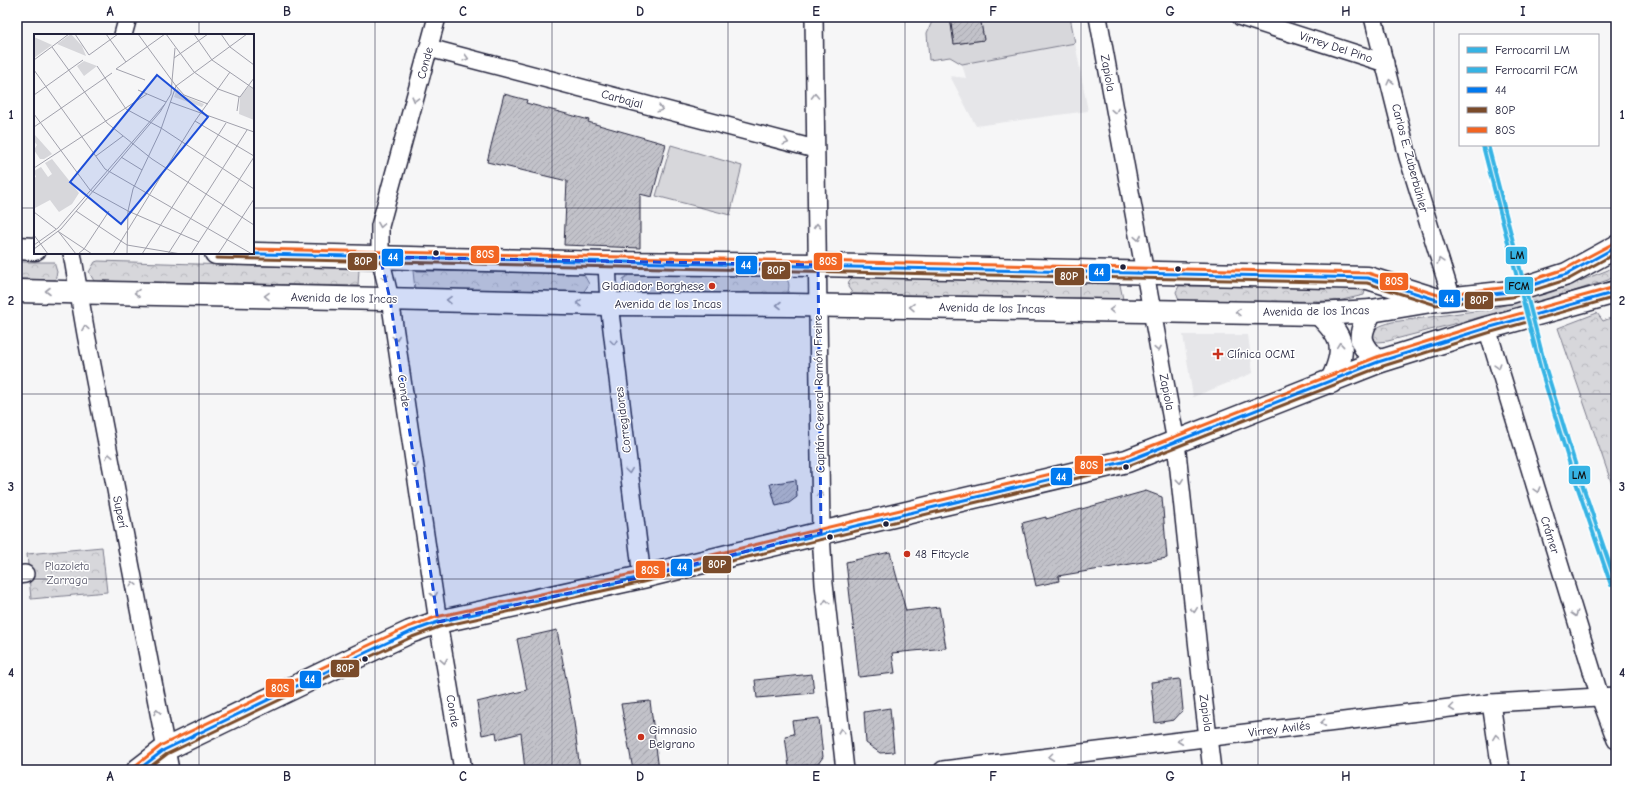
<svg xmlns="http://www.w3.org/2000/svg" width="1633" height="787" font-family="'Comic Neue',sans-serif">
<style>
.built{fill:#e6e6e9}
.park{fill:url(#park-crowns);stroke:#7c7c8b}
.garden{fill:#d7d7db;stroke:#7c7c8b}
.building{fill:url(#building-hatch);stroke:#22223b}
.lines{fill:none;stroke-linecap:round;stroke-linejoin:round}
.street-casing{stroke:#22223b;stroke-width:20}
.secondary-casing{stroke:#22223b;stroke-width:25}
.street{stroke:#fff;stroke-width:17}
.secondary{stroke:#fff;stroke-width:22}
.bus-1-casing{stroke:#fff;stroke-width:6}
.bus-2-casing{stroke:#fff;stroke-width:6}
.bus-3-casing{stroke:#fff;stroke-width:6}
.bus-1{stroke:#0079ef;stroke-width:3}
.bus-2{stroke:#7a4b2a;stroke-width:3}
.bus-3{stroke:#f26522;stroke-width:3}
.rail-1-casing{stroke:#fff;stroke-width:7}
.rail-2-casing{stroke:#fff;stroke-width:7}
.rail-1{stroke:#36b3e4;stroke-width:4}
.rail-2{stroke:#36b3e4;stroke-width:4}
.oneway{stroke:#9c9ca7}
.marked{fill:#1d4ed8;fill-opacity:0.2;stroke:#1d4ed8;stroke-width:3;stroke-dasharray:8 5;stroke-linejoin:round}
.grid{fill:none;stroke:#22223b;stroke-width:1;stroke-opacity:0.55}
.bus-dot{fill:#22223b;stroke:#fff;stroke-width:1.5}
.poi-dot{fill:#c8321e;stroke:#fff;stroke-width:1.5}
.labels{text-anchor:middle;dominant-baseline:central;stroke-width:3;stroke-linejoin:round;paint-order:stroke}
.street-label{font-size:12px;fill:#22223b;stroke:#fff}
.poi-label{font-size:12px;fill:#22223b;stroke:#fff;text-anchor:start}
.park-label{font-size:12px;fill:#58586b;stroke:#fff}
.inset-road{fill:none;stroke:#a1a1ac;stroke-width:1}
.view{fill:#1d4ed8;fill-opacity:0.15;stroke:#1d4ed8;stroke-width:2}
.inset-edge{fill:none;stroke:#22223b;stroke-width:2}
.line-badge{stroke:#fff;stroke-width:1.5}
.badge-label{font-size:11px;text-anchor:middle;font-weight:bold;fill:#fff}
.pale-badge-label{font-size:11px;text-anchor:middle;font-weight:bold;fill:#111}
.neatline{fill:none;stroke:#22223b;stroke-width:1.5}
.grid-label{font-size:13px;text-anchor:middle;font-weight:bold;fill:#22223b}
</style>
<defs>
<pattern id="park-crowns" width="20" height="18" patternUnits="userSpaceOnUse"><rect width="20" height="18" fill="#d7d7db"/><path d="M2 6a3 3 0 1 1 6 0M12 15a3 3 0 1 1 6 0" fill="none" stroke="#b8b8bd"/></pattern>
<pattern id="building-hatch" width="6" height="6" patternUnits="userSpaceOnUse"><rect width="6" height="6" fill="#c2c2c9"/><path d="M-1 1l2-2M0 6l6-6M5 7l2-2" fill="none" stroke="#a6a6ae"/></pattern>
</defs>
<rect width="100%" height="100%" fill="#f6f6f7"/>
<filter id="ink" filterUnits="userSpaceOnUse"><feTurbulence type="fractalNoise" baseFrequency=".025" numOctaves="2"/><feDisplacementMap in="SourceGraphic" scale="8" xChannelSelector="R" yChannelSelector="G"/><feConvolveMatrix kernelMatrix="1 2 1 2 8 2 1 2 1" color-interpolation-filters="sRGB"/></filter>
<g filter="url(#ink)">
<g class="built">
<polygon points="1075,43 1088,111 976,126 950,76 966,78 962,64"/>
<polygon points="1183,335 1248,335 1253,373 1193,397"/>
</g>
<g class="park">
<polygon points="98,261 359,269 358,286 94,281 89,272 95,262"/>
<polygon points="17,262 54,262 57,272 55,280 17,279"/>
<path d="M1616 264V275L1608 280 1553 298 1388 341 1378 342 1372 339C1374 326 1380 326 1392 322L1490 309 1552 292 1608 270Z"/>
<polygon points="413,271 583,273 589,284 582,294 415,290"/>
<path d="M781 274C789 280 790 283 788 292L783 296 639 295 625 289 623 279 629 275Z"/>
<polygon points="855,275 1119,280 1123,299 853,294 848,287 849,281"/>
<polygon points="1179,286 1346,287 1365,290 1364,295 1338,301 1180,302 1176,292"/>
<polygon points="1597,313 1603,321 1616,316 1616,496 1558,328"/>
<polygon points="102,547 107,592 31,599 27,554"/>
</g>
<g class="garden">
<polygon points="934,17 950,17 954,44 984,40 980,17 1070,17 1075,43 962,64 950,57 929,60 927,33"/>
<polygon points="671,145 742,166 730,215 656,196"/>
</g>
<g class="building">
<polygon points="950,17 980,17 984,40 954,44"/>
<polygon points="504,94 527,100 526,103 589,120 588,122 666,144 652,197 640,194 640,248 564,245 567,181 487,162"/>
<polygon points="796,480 797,497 789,503 776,506 770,484"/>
<polygon points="1146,491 1162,497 1167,558 1058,576 1059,581 1036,586 1022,523 1046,517 1046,519"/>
<polygon points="890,552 906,611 939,607 946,648 892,653 895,673 859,677 846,562"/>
<polygon points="557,630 574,722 580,770 525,770 521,733 497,739 496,732 482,735 477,702 527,690 517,639"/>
<polygon points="812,674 814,693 757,698 755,680"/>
<polygon points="1180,679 1183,710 1174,720 1155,723 1151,682"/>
<polygon points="650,701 659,770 633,770 621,704"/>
<polygon points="890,708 894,752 880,753 866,743 864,712"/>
<polygon points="819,718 823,757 818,764 789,767 785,736 794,734 792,721"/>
</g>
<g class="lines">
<g class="street-casing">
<g id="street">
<polyline points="437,17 380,226 380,257 390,299 438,622 463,770"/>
<polyline points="814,17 821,533 824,584 845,770"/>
<polyline points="1098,17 1176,442 1203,696 1212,770"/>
<polyline points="1241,17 1385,63"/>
<polyline points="1373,17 1408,157 1452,299"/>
<polyline points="123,35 128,17"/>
<polyline points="429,48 815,149"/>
<polyline points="72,253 86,334 170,770"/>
<polyline points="607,263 609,304 642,577"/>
<polyline points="1487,328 1600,697 1616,740"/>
<polyline points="17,575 25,574"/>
<polyline points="1491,703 1501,770"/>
<polyline points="943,770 1491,703 1616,696"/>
</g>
</g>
<g class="secondary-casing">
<g id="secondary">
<polyline points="17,248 35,249"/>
<polyline points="216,253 607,263 818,265 1368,278 1432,298"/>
<polyline points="17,291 609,304 792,305 1319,314 1371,311 1437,300 1511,292 1567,274 1616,247"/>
<path d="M1371 311C1358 336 1357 342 1378 362"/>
<path d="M1319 314C1344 338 1347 349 1331 382"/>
<polyline points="138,770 164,750 365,653 410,632 438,622 642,577 821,533 1127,461 1378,362 1487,328 1616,292"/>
</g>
</g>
<use href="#street" class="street"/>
<use href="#secondary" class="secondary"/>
<g class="bus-1-casing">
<g id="bus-1">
<path d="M216 253C600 263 984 269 1368 278L1437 300 1511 292 1567 274 1616 247"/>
<polyline points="138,770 164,750 365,653 410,632 438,622 642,577 1127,461 1378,362 1487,328 1616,292"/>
</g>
</g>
<g class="bus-2-casing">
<g id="bus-2">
<path d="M216 258C600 268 983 274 1367 283L1436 305 1512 297 1569 279 1616 253"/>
<polyline points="146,770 167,754 367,658 412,637 439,627 643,582 1128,466 1380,367 1488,333 1616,297"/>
</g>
</g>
<g class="bus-3-casing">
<g id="bus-3">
<path d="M253 249C625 258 996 264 1368 273L1438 295 1510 287 1565 269 1614 243"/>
<polyline points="135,766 162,745 363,648 408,627 436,617 641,572 1126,456 1377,357 1486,323 1615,287"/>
</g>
</g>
<use href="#bus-1" class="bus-1"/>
<use href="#bus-2" class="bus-2"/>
<use href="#bus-3" class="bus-3"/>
<g class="rail-1-casing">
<polyline id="rail-1" points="1488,145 1546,369 1575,463 1616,583"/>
</g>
<g class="rail-2-casing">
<polyline id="rail-2" points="1483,146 1541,370 1570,465 1611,585"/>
</g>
<use href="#rail-1" class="rail-1"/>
<use href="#rail-2" class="rail-2"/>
</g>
<defs><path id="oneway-chevron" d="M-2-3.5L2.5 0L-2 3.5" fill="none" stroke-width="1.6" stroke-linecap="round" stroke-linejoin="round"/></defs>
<g class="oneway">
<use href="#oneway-chevron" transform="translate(466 58) rotate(15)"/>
<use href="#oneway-chevron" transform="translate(1390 82) rotate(-104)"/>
<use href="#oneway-chevron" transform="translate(815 96) rotate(-91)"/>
<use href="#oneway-chevron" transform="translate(415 99) rotate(105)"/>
<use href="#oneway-chevron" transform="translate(660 109) rotate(15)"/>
<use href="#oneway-chevron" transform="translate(1115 111) rotate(80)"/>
<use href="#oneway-chevron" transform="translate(786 142) rotate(15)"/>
<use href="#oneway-chevron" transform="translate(381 225) rotate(99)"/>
<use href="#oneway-chevron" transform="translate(817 226) rotate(-92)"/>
<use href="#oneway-chevron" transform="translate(1138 238) rotate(80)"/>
<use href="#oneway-chevron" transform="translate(1440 261) rotate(-108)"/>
<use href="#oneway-chevron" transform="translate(385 278) rotate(77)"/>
<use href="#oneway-chevron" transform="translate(48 291) rotate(-180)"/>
<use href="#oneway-chevron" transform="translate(137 293) rotate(-179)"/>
<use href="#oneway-chevron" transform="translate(267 296) rotate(-179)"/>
<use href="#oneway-chevron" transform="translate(449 300) rotate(-179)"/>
<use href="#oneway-chevron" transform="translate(579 303) rotate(-179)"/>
<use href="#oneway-chevron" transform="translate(779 305) rotate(-180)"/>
<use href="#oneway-chevron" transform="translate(912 307) rotate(-179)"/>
<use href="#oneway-chevron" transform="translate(1112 310) rotate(-179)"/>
<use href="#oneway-chevron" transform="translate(1238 312) rotate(-179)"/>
<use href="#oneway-chevron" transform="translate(85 328) rotate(-99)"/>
<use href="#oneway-chevron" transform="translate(396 338) rotate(82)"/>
<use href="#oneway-chevron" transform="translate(614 342) rotate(83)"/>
<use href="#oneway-chevron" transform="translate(1340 345) rotate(-96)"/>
<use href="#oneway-chevron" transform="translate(1158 349) rotate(79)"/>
<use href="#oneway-chevron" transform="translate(1498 366) rotate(73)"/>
<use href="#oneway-chevron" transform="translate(109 456) rotate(-101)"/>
<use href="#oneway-chevron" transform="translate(415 466) rotate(82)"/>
<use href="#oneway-chevron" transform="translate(629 471) rotate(83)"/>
<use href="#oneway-chevron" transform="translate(1180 481) rotate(84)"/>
<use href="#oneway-chevron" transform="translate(1537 490) rotate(73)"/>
<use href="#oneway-chevron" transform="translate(820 494) rotate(-91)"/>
<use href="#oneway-chevron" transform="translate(133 584) rotate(-102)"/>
<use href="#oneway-chevron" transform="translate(434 595) rotate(82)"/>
<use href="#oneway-chevron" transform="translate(826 602) rotate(-97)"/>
<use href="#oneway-chevron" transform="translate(1194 610) rotate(84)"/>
<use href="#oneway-chevron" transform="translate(1575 614) rotate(73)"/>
<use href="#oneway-chevron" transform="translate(444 661) rotate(80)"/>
<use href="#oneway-chevron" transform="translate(1452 708) rotate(173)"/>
<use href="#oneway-chevron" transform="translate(157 712) rotate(-101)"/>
<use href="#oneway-chevron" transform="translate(1323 723) rotate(173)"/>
<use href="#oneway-chevron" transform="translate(841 731) rotate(-97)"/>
<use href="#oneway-chevron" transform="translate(1496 737) rotate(-98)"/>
<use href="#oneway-chevron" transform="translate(1180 741) rotate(173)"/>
<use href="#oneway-chevron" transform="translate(1051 757) rotate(173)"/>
</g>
</g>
<path class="marked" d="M380 257 818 265 821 533 642 577 438 622 390 299Z"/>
<path class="grid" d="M199 17V35M375 17V770M552 17V770M728 17V770M905 17V770M1081 17V770M1258 17V770M1434 17V770M17 208H35M253 208H1616M199 253V770M17 394H1616M17 579H1616"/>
<g class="bus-dot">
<circle cx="436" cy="253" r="3.5"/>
<circle cx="1123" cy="267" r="3.5"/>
<circle cx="1178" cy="269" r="3.5"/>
<circle cx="1126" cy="467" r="3.5"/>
<circle cx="886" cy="524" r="3.5"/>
<circle cx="830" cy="537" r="3.5"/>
<circle cx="365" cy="659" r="3.5"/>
</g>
<g class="poi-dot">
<circle cx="712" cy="286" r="4"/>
<path d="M1216 348h4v4h4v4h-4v4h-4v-4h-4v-4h4z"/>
<circle cx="907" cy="554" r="4"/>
<circle cx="641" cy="737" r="4"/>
</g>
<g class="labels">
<g class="street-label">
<text transform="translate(1336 47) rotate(18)">Virrey Del Pino</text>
<text transform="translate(425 63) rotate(-75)">Conde</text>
<text transform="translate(1108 73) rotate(80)">Zapiola</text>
<text transform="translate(622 99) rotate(15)">Carbajal</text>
<text transform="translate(1410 158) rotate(75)">Carlos E. Zuberbühler</text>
<text transform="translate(344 298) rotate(1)">Avenida de los Incas</text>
<text x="668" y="304">Avenida de los Incas</text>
<text transform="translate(992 308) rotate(1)">Avenida de los Incas</text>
<text transform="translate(1316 311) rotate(-1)">Avenida de los Incas</text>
<text transform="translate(404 391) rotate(82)">Conde</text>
<text transform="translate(1167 392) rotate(79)">Zapiola</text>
<text transform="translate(819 394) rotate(-91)">Capitán General Ramón Freire</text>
<text transform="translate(623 420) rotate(-97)">Corregidores</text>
<text transform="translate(120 512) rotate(79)">Superí</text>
<text transform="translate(1550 535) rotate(73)">Crámer</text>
<text transform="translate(453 711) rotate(80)">Conde</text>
<text transform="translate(1206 713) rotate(82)">Zapiola</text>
<text transform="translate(1279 729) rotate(-7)">Virrey Avilés</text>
</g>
<g class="poi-label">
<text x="704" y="286" text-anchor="end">Gladiador Borghese</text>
<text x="1227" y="354">Clínica OCMI</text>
<text x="915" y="554">48 Fitcycle</text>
<text x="649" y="730">Gimnasio<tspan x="649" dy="14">Belgrano</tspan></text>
</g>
<g class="park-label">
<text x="67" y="566">Plazoleta<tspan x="67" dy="14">Zarraga</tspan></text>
</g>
</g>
<g transform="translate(34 34)">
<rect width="220" height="220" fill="#f6f6f7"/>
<path d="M37 0 48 12 52 22 23 10ZM0 3 18 11 0 24ZM215 52 220 55V86L205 80 206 63ZM143 54 148 61 170 70 168 73 140 63Z" fill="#d7d7db"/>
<path d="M50 27 63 32 50 42 43 32ZM1 101 18 120 10 125H6L0 116 3 111 0 107ZM18 125 45 159 38 170 25 178 16 166 1 174 0 172V144L2 143 0 137 7 133 14 143 18 140 11 129Z" fill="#d7d7db"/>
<path class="inset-road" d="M41 0 55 21 84 0M72 0 92 28M132 0 160 38 184 55 206 63 220 44M160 0 178 26 220 55M187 0 196 13 220 31M18 13 73 89 118 125 220 191M140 24 174 0M0 26 35 0M63 32 92 75 127 94 220 155M0 36 71 135 218 220M111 46 82 35 131 0M138 47 141 14M104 56 132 68M0 61 49 26M136 68 220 98M174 70 150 61 142 52 213 0M203 77 205 63M0 80 56 156 94 177 165 208M161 87 220 122M0 93 78 39M62 122 89 102M87 123 108 136M0 134 113 60M42 177 93 211 147 220M0 178 22 195M24 197 42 220M25 198 58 220M0 201 14 220M0 211 24 194 131 70M0 215 27 195 126 78 137 60 138 47M44 220 50 215 75 177M79 220 161 87 196 38M93 220 94 177 99 155 126 98 142 52 104 0M108 220 192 89M134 220 213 96M157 220 220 123M184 220 220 165"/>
<path class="view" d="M123 41 174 83 87 190 36 148Z"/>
<rect width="220" height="220" class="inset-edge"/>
</g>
<g class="line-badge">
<rect x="470" y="245" width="30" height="19" rx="4" fill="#f26522"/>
<rect x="1505" y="246" width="23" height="19" rx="4" fill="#36b3e4"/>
<rect x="381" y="248" width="23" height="19" rx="4" fill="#0079ef"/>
<rect x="813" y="252" width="30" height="19" rx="4" fill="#f26522"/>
<rect x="347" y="252" width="31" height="19" rx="4" fill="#7a4b2a"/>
<rect x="735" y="255" width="23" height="20" rx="4" fill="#0079ef"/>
<rect x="761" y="261" width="30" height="19" rx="4" fill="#7a4b2a"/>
<rect x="1088" y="263" width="23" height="19" rx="4" fill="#0079ef"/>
<rect x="1054" y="267" width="31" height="19" rx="4" fill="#7a4b2a"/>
<rect x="1379" y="272" width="30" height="19" rx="4" fill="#f26522"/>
<rect x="1504" y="276" width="30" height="19" rx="4" fill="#36b3e4"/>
<rect x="1438" y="289" width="23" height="19" rx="4" fill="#0079ef"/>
<rect x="1464" y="291" width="30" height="19" rx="4" fill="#7a4b2a"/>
<rect x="1074" y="455" width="30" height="20" rx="4" fill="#f26522"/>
<rect x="1568" y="465" width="23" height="20" rx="4" fill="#36b3e4"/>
<rect x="1050" y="467" width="23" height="19" rx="4" fill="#0079ef"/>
<rect x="702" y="555" width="30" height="19" rx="4" fill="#7a4b2a"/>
<rect x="670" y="558" width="23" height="19" rx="4" fill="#0079ef"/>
<rect x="635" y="560" width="31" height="19" rx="4" fill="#f26522"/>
<rect x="330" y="659" width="30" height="19" rx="4" fill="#7a4b2a"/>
<rect x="299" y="670" width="23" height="19" rx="4" fill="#0079ef"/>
<rect x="265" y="678" width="30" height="20" rx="4" fill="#f26522"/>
</g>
<g class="badge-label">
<text x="485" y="258">80S</text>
<text x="393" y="261">44</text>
<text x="828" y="265">80S</text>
<text x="363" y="265">80P</text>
<text x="746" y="269">44</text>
<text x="776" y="274">80P</text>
<text x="1099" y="276">44</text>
<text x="1069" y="280">80P</text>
<text x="1394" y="285">80S</text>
<text x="1449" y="303">44</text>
<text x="1479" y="304">80P</text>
<text x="1089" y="469">80S</text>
<text x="1061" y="481">44</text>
<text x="717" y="568">80P</text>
<text x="682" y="571">44</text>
<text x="650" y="574">80S</text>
<text x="345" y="672">80P</text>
<text x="310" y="683">44</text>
<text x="280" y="692">80S</text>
</g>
<g class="pale-badge-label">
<text x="1517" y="259">LM</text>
<text x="1519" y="290">FCM</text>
<text x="1579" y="479">LM</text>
</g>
<rect width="1633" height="787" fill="none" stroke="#fff" stroke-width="44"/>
<rect x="1459" y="34" width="140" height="112" fill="#ffffff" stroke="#a7a7b1"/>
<rect x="1467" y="47" width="20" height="6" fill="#36b3e4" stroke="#a7a7b1"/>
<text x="1495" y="54" font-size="12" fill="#22223b">Ferrocarril LM</text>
<rect x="1467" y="67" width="20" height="6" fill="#36b3e4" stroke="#a7a7b1"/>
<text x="1495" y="74" font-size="12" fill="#22223b">Ferrocarril FCM</text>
<rect x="1467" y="87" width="20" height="6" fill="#0079ef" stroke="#a7a7b1"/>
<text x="1495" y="94" font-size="12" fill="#22223b">44</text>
<rect x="1467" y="107" width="20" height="6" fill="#7a4b2a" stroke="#a7a7b1"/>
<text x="1495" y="114" font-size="12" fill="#22223b">80P</text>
<rect x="1467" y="127" width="20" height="6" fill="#f26522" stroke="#a7a7b1"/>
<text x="1495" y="134" font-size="12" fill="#22223b">80S</text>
<rect x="22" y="22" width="1589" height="743" class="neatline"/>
<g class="grid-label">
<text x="110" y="16">A</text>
<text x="287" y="16">B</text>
<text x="463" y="16">C</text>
<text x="640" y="16">D</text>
<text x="816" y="16">E</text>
<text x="993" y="16">F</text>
<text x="1170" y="16">G</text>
<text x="1346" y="16">H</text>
<text x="1523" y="16">I</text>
<text x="11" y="119">1</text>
<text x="1622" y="119">1</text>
<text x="11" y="305">2</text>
<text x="1622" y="305">2</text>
<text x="11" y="491">3</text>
<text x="1622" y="491">3</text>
<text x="11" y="677">4</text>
<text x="1622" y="677">4</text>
<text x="110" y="781">A</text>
<text x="287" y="781">B</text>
<text x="463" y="781">C</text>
<text x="640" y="781">D</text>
<text x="816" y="781">E</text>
<text x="993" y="781">F</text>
<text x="1170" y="781">G</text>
<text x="1346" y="781">H</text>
<text x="1523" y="781">I</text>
</g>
</svg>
